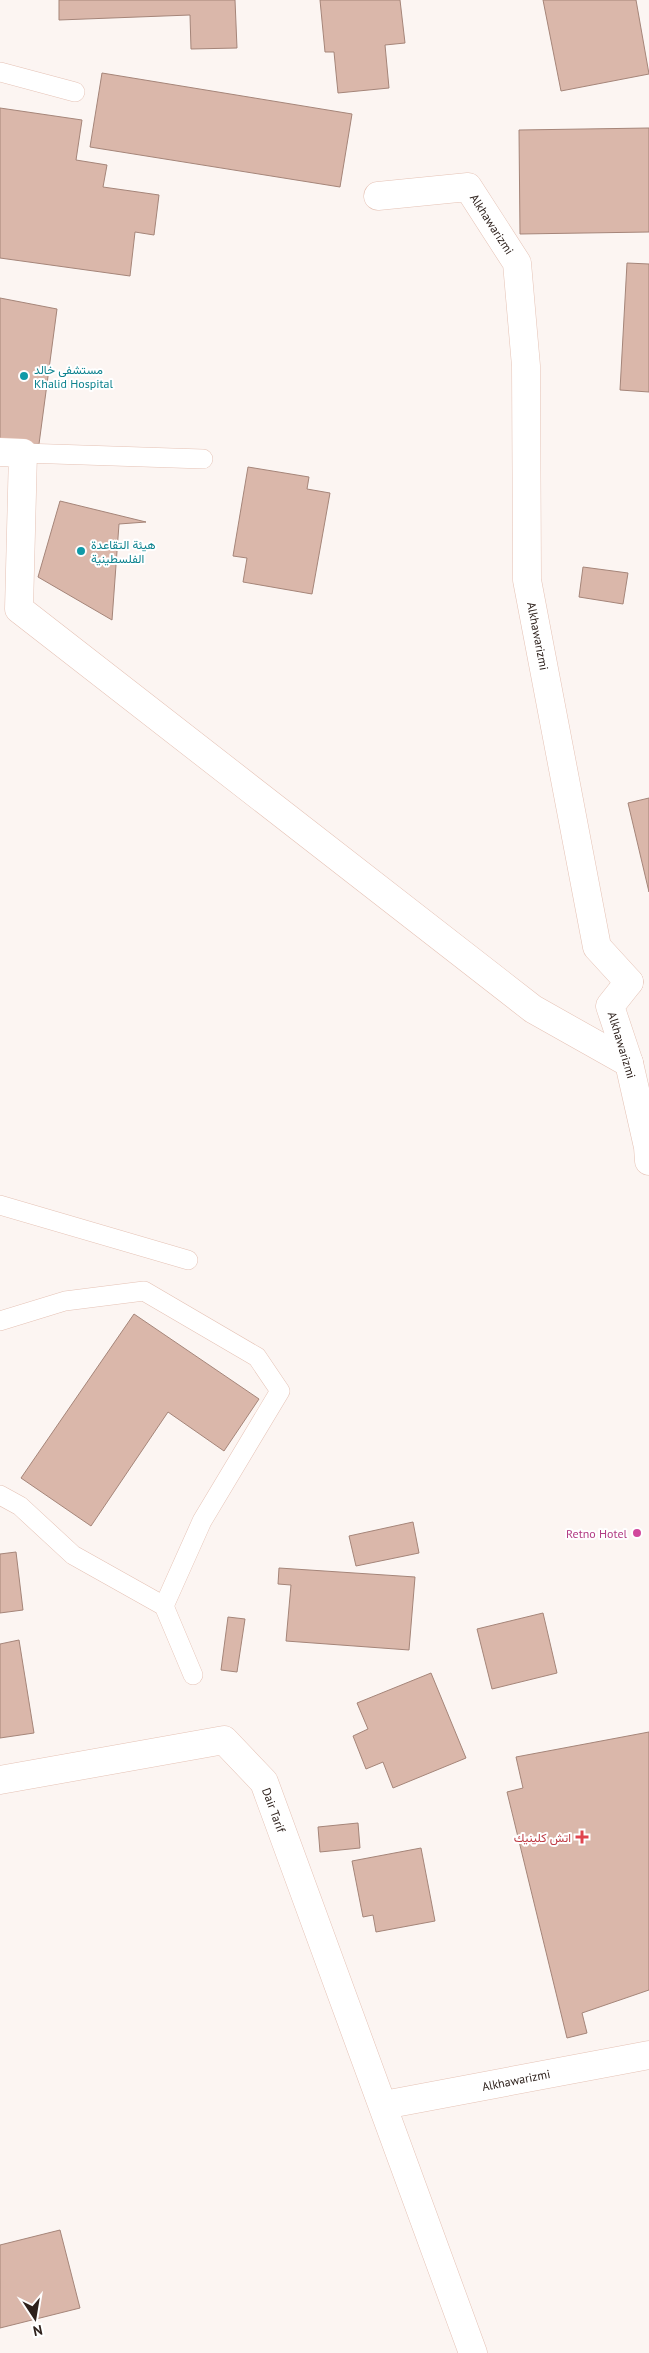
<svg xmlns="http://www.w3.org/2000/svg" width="649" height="2353" font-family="'PT Sans',Vazirmatn,sans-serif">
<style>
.building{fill:#dab7aa;stroke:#a58579}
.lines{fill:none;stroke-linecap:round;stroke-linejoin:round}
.service-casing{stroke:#e5c2b5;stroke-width:20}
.minor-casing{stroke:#e5c2b5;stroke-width:29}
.service{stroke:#fff;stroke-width:19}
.minor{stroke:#fff;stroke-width:28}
.culture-dot{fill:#0f9aa8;stroke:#fff;stroke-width:2}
.hotel-dot{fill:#d1479c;stroke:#fff;stroke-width:2}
.health-dot{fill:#e0444e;stroke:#fff;stroke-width:2}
.labels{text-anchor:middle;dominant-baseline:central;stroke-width:4;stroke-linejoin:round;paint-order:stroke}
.street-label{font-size:12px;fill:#2e211c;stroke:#fff}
.culture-label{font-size:12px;fill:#0d838f;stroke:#fff;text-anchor:start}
.hotel-label{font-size:12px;fill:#b23c85;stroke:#fff;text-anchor:end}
.health-label{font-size:12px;fill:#be3a42;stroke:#fff;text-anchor:end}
</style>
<rect width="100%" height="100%" fill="#fcf5f2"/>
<g class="building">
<polygon points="59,0 235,0 237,48 191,49 190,15 59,20"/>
<polygon points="320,0 400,0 405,43 385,45 389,88 338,93 334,52 325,52"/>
<polygon points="543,0 636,0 649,74 561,91"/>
<polygon points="102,73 352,114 340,187 90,147"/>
<polygon points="0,108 82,120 76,160 107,165 103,187 159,195 154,235 135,232 130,276 0,258"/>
<polygon points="649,128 649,232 520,234 519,130"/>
<polygon points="627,263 649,264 649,392 620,390"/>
<polygon points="0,298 57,309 39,444 0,443"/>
<polygon points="248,467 309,477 307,489 330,493 312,594 243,582 247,558 233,556"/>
<polygon points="60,501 146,522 119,524 112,620 38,577"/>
<polygon points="583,567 628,573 623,604 579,597"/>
<polygon points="649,798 649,892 628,803"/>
<polygon points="134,1314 259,1399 224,1451 168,1412 91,1526 21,1478"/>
<polygon points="413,1522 419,1553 356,1566 349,1536"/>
<polygon points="16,1552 23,1610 0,1613 0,1554"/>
<polygon points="279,1568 415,1577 409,1650 286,1641 291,1585 278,1584"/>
<polygon points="543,1613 557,1673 492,1689 477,1629"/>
<polygon points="228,1617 245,1619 237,1672 221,1670"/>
<polygon points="19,1640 34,1733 0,1738 0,1644"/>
<polygon points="431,1673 466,1758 393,1788 383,1762 366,1769 353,1736 368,1729 357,1703"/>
<polygon points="649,1732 649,1990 582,2013 587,2033 567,2038 507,1792 523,1788 516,1757"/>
<polygon points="358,1823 360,1848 320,1852 318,1827"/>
<polygon points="421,1848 435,1921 376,1932 373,1915 363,1917 352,1861"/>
<polygon points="60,2230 80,2308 0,2328 0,2245"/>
</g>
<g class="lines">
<g class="service-casing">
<g id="service">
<polyline points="0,72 75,92"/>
<polyline points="23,453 203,459"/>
<polyline points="0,1205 188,1260"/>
<polyline points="0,1321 65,1301 144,1291 257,1357 280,1391 202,1521 164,1606"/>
<polyline points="0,1495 20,1506 73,1555 164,1606 193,1675"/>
</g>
</g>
<g class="minor-casing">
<g id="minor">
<polyline points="378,196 468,187 517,263 526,366 527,580 597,947 629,982"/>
<polyline points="0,452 23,453 19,609 533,1009 629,1063"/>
<polyline points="629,982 610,1006 629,1063 648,1147 649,1161"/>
<polyline points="0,1780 224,1740 264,1782 473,2353"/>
<polyline points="384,2105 649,2055"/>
</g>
</g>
<use href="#service" class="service"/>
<use href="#minor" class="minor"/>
</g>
<g class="culture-dot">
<circle cx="24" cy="376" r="5"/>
<circle cx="81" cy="551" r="5"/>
</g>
<circle class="hotel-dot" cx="637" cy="1533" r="5"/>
<path class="health-dot" d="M579.5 1829.5h5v5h5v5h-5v5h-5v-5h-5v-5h5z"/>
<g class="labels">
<g class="street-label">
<text transform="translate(492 224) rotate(57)">Alkhawarizmi</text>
<text transform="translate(538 636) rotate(79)">Alkhawarizmi</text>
<text transform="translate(622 1045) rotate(73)">Alkhawarizmi</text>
<text transform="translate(274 1810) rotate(70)">Dair Tarif</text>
<text transform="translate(516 2080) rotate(-11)">Alkhawarizmi</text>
</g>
<g class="culture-label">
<text x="34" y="369">مستشفى خالد<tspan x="34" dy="14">Khalid Hospital</tspan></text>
<text x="91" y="544">هيئة التقاعدة<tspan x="91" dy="14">الفلسطينية</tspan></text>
</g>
<g class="hotel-label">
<text x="627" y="1533">Retno Hotel</text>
</g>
<g class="health-label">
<text x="571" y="1837">اتش كلينيك</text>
</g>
</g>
<g transform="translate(35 2318) rotate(168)" stroke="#ffffff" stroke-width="4" paint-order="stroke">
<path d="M0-4L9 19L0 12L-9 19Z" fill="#2e211c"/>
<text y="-8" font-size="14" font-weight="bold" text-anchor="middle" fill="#2e211c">N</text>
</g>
</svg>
